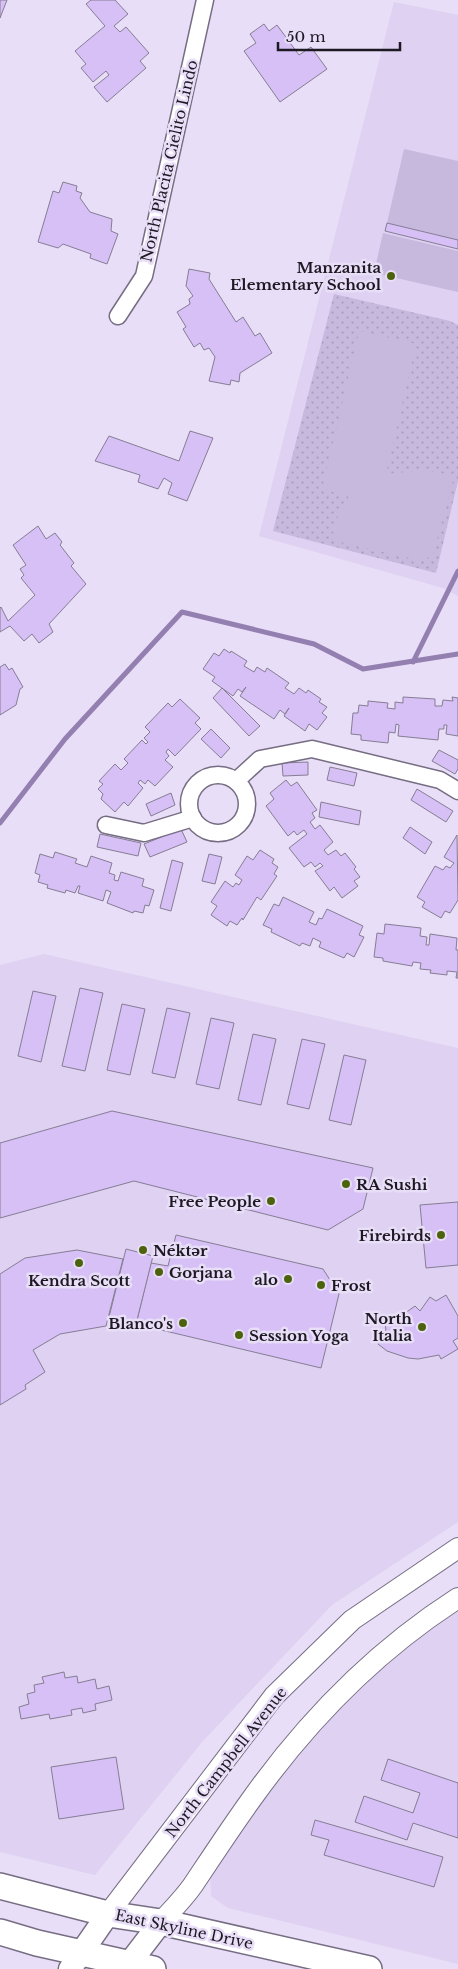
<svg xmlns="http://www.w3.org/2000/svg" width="458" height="1969" font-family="'Libre Baskerville',serif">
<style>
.built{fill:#ded1f1}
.grass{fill:url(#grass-dots)}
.park{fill:#c7b8de}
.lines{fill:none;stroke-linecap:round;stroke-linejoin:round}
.stream{stroke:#947fb1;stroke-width:5}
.building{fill:#d6c0f6;stroke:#867d94}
.minor-casing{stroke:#766d83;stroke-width:19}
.tertiary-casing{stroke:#766d83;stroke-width:22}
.secondary-casing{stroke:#766d83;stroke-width:25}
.primary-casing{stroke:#766d83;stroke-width:28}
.minor{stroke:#fff;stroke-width:16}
.tertiary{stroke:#fff;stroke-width:20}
.secondary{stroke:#fff;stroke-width:22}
.primary{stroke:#fff;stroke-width:25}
.poi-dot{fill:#4d620d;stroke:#e8def7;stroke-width:2}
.labels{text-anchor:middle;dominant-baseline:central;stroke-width:5;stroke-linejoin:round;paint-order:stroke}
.street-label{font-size:15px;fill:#1d1922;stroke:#e8def7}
.poi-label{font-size:15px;font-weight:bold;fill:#1d1922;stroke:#e8def7;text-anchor:end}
</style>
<defs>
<pattern id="grass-dots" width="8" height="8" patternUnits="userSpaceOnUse" patternTransform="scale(1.25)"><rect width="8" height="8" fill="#c7b8de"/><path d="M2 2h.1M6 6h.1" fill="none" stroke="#aa9ebe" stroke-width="1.8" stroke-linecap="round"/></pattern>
</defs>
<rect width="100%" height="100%" fill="#e8def7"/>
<g class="built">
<polygon points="394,2 458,15 458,596 443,588 259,536"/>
<polygon points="44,954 458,1048 458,1522 332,1605 203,1741 95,1875 0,1852 0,965"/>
<polygon points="458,1608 458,1964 228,1908 211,1896 210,1871 296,1756 336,1711 415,1639"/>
</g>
<polygon class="grass" points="334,294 450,321 458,325 458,481 436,573 273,531"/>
<g class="park">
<polygon points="404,149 458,161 458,240 387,223"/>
<polygon points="383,233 458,251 458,292 374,273"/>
<path d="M359 331 416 344 386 474C409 472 432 468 454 477L433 555 422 561 332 540 335 522 349 496 322 489Z"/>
</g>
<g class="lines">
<g class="stream">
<polyline points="413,662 458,571"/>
<polyline points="0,823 65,739 182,612 314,644 363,669 458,654"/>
</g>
</g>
<g class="building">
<polygon points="0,0 7,0 0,18"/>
<polygon points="91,0 115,0 128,14 114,26 120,32 126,27 149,53 140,61 146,68 107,102 94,87 109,75 106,71 93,82 81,68 86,64 75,51 105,26 86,4"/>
<polygon points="264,24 269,31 277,25 299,55 311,47 327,69 280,102 244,51 256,43 250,34"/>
<polygon points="63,182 77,186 76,191 82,193 80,198 90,212 112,219 111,231 118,234 107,264 90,258 91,254 63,244 58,248 38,242 53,191 59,193"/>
<polygon points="387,223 458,240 458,249 385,231"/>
<polygon points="189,269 210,273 209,279 236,322 243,317 255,336 260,333 272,353 240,373 239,382 231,380 230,385 209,381 215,357 209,348 204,350 200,343 194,347 183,329 186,327 177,312 190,304 189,299 193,296 186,286"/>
<polygon points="190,431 213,438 187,501 168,494 172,483 164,478 158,489 138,482 140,475 95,461 109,436 179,461"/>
<polygon points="38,526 46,539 55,533 62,542 60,545 74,563 71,566 86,584 49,624 53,632 39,643 32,634 24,641 10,626 0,632 0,608 1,607 8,621 35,595 21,578 24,575 20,569 26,565 13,545"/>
<polygon points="224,649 230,653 231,651 247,661 244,666 254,672 257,667 265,672 267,668 289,683 285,688 294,694 299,688 306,693 308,690 321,699 319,702 327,707 322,713 327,717 317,730 309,724 305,731 284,716 289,708 285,714 280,710 274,719 240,696 246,687 242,692 238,689 233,696 212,681 215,677 203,669 214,653 219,656"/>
<polygon points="5,664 9,670 12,668 23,687 20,689 16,705 0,715 0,667"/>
<polygon points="222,688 260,726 249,736 213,698"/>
<polygon points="403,697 435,699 435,706 442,706 443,700 453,701 452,697 458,698 458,736 446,734 447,725 444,725 444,729 439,729 438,740 398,736 399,725 396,724 395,733 389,732 388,743 361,740 361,735 351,734 353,713 358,713 359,705 368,706 368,701 388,703 387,708 395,709 395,702 403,703"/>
<polygon points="180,699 200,718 195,723 201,729 175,756 168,749 166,752 169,756 165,760 173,767 155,786 148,780 145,784 140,780 138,783 143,788 128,806 124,802 115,812 101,799 103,794 98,789 103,784 99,781 115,764 121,770 128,763 124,759 142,740 146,744 148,742 144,738 150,732 145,727 168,703 172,707"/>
<polygon points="211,729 230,748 221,758 201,739"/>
<polygon points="439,750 458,760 458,769 455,774 432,761"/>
<polygon points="308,762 308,775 283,776 282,763"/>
<polygon points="330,767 357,773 354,786 327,780"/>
<polygon points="286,780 291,786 297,782 317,810 312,813 315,818 310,822 315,829 320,825 333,842 324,850 328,855 336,850 341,856 345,853 356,867 354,869 360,877 354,881 358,886 342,898 334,887 330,891 315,871 323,866 320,863 315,867 311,862 304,867 289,848 307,834 304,830 297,835 294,831 288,836 266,806 274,799 270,793"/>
<polygon points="417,789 453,811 446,822 411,800"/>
<polygon points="171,793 175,805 151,816 146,804"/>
<polygon points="321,802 361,811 359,825 319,817"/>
<polygon points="410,827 432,842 425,854 403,838"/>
<polygon points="181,829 187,842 150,857 144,844"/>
<polygon points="100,834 141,843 138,856 97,847"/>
<polygon points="457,835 458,900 450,913 445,911 441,918 422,907 425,902 417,897 435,866 443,870 446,866 450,868 454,863 444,857"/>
<polygon points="260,850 274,859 272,863 278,867 274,874 277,876 261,900 257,897 243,920 242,918 237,925 230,921 227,926 211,915 217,906 211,902 225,881 233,887 236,883 239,885 242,880 235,875 247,856 253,860"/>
<polygon points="55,852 77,859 75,863 87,867 91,856 112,863 109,873 115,875 114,880 118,881 121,872 144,879 142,886 154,890 149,906 145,905 143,913 134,911 133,913 107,903 111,892 106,890 103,901 78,893 80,886 78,886 75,893 66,890 65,893 47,888 48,885 38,882 40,875 35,873 40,854 53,858"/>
<polygon points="209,854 222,857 215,884 202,881"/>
<polygon points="172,860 183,863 171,911 160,908"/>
<polygon points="283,897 314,912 309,922 316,925 319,918 322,919 327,909 363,926 359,935 364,937 354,957 347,953 344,958 319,947 321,942 313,938 310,946 302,943 300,946 271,932 272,929 263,925 274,904 279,906"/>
<polygon points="385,924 421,928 420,936 427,937 426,945 429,945 430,934 457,938 456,950 458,950 458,978 456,978 457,972 447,971 447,975 430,973 431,970 420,969 421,963 413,962 412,966 383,961 383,958 374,957 377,933 384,934"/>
<polygon points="80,988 103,993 85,1071 62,1066"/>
<polygon points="33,991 56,996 41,1062 18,1056"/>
<polygon points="122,1004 145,1009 130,1075 107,1070"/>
<polygon points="167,1008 190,1013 175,1078 152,1073"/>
<polygon points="211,1018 234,1023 219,1089 196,1084"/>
<polygon points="253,1034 276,1039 261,1105 238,1100"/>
<polygon points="302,1039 325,1044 309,1109 287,1104"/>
<polygon points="344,1055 366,1060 351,1125 329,1120"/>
<polygon points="112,1111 373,1168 363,1209 328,1230 134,1181 0,1218 0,1143"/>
<polygon points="458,1202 458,1265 426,1268 420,1205"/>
<polygon points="176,1235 323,1269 339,1294 321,1368 136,1324 151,1263 168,1266"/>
<polygon points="126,1249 153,1256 136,1324 109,1317"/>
<polygon points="77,1250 123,1259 106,1326 60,1334 33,1350 45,1372 25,1385 26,1389 0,1405 0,1274 25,1258"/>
<polygon points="446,1295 458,1316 458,1338 453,1341 458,1349 441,1359 439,1355 418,1359 408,1358 387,1351 378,1344 386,1330 385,1324 397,1319 415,1306 420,1311 430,1297 436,1301"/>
<polygon points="64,1672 65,1678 77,1676 78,1683 95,1679 97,1689 109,1686 112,1700 95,1704 96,1710 83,1713 82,1708 71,1710 72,1715 50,1719 49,1714 21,1719 19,1707 29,1704 27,1694 35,1692 34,1685 44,1683 42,1677"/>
<polygon points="116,1757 124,1809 59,1819 51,1767"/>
<polygon points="388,1759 458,1783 458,1838 413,1823 407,1840 355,1822 364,1796 413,1813 420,1793 381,1780"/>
<polygon points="315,1820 443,1857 434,1887 324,1855 329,1840 311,1835"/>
</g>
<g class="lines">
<g class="minor-casing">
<g id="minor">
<polyline points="118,316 144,276 205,0"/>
<circle cx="218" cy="804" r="29"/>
<polyline points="236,781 260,759 312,749 440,780 458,791"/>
<polyline points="106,825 144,833 193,818"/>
</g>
</g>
<g class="tertiary-casing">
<g id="tertiary">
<polyline points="108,1914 274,1696 352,1620 458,1548"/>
<path d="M161 1922C172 1910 184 1898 193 1885 213 1855 232 1826 253 1797 309 1719 377 1650 458 1598"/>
</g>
</g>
<g class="secondary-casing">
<g id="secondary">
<polyline points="70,1969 108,1914"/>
<polyline points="125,1969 161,1922"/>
</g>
</g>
<g class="primary-casing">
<g id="primary">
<polyline points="0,1886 108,1914 161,1922 369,1969"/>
<polyline points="0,1932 37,1943 153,1969"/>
</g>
</g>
<use href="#minor" class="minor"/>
<use href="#tertiary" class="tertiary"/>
<use href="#secondary" class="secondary"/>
<use href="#primary" class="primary"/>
</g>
<g class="poi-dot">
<circle cx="391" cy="276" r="5"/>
<circle cx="346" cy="1184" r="5"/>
<circle cx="271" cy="1201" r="5"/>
<circle cx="441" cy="1235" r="5"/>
<circle cx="143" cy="1250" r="5"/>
<circle cx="79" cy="1263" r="5"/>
<circle cx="159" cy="1272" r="5"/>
<circle cx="288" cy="1279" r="5"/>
<circle cx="321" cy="1285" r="5"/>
<circle cx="183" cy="1323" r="5"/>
<circle cx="422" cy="1327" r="5"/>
<circle cx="239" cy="1335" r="5"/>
</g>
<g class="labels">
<g class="street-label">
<text transform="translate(169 161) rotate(-77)">North Placita Cielito Lindo</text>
<text transform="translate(226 1762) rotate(-52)">North Campbell Avenue</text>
<text transform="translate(184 1929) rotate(12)">East Skyline Drive</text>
</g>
<g class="poi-label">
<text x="381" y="267">Manzanita<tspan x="381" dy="17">Elementary School</tspan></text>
<text x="356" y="1184" text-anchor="start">RA Sushi</text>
<text x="261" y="1201">Free People</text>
<text x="431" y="1235">Firebirds</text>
<text x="153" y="1250" text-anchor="start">Néktər</text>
<text x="169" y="1272" text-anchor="start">Gorjana</text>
<text x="278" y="1279">alo</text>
<text x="79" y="1280" text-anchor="middle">Kendra Scott</text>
<text x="331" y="1285" text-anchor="start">Frost</text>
<text x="412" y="1318">North<tspan x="412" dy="17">Italia</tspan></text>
<text x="173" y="1323">Blanco's</text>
<text x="249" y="1335" text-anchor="start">Session Yoga</text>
</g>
</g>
<path d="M278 42v8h122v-8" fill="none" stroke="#1d1922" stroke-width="2.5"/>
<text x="286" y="42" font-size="15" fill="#1d1922" stroke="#e8def7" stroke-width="4" paint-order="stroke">50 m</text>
</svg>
